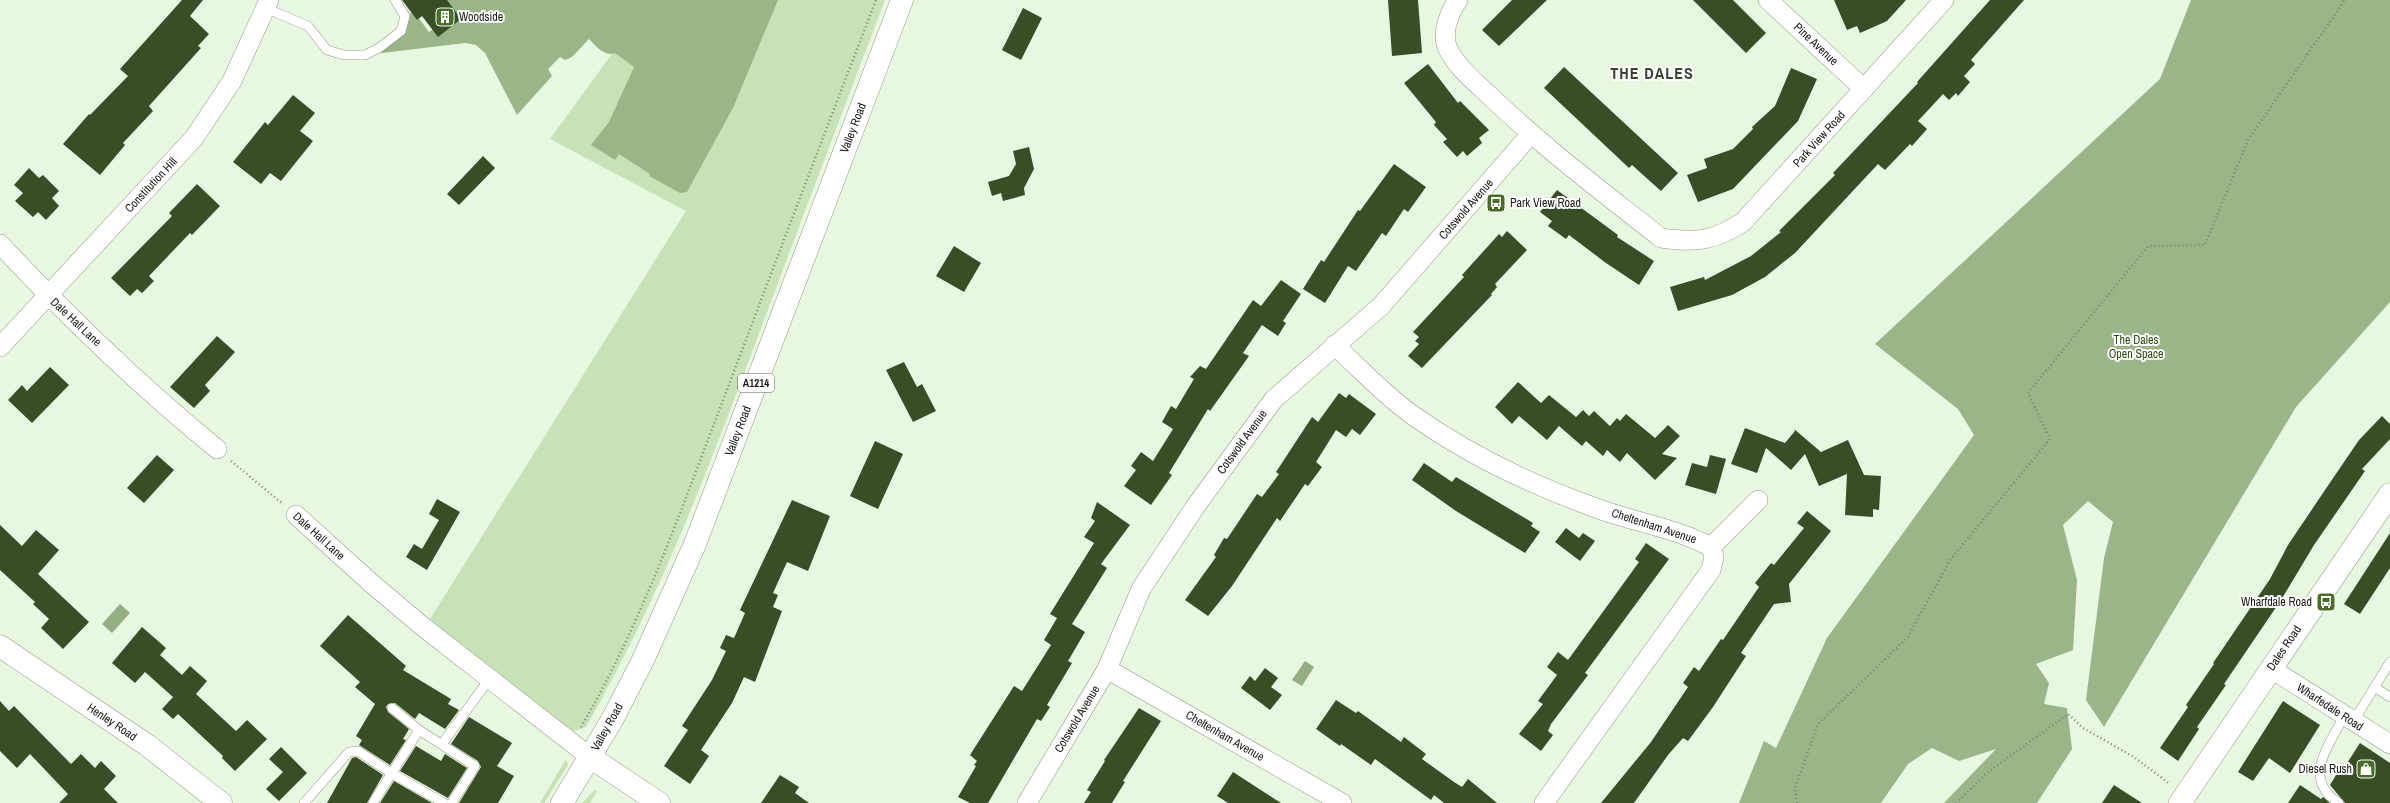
<svg xmlns="http://www.w3.org/2000/svg" width="2390" height="803" font-family="'Archivo Narrow',sans-serif">
<style>
.green{fill:#c7e2b6}
.forest{fill:#9ab588}
.water{fill:#93ae81}
.building{fill:#374e26}
.lines{fill:none;stroke-linecap:round;stroke-linejoin:round}
.lane-casing{stroke:#8e9b85;stroke-width:10}
.street-casing{stroke:#8e9b85;stroke-width:20}
.secondary-casing{stroke:#8e9b85;stroke-width:23}
.primary-casing{stroke:#8e9b85;stroke-width:23}
.path{stroke:#7b8575;stroke-width:2.5;stroke-dasharray:1 3;stroke-linecap:butt}
.lane{stroke:#fff;stroke-width:9}
.street{stroke:#fff;stroke-width:19}
.secondary{stroke:#fff;stroke-width:22}
.primary{stroke:#fff;stroke-width:22}
.labels{text-anchor:middle;dominant-baseline:central;stroke-width:4;stroke-linejoin:round;paint-order:stroke}
.shield{fill:#fff;stroke:#5e625b;stroke-width:1}
.shield-label{font-size:11px;font-weight:bold;fill:#191e15}
.poi-label{font-size:12px;fill:#191e15;stroke:#fff;text-anchor:start}
.street-label{font-size:12px;fill:#191e15;stroke:#fff}
.park-label{font-size:12px;fill:#2e4f0d;stroke:#fff}
.district-label{font-size:16px;font-weight:bold;letter-spacing:1px;fill:#3a4532;stroke:#fff}
</style>
<rect width="100%" height="100%" fill="#e8f7df"/>
<g class="green">
<path d="M651 0H885C840 118 795 237 751 355 703 483 654 609 586 727L571 732 430 619 686 211 550 139Z"/>
<polygon points="566,759 568,765 544,803 540,803"/>
<polygon points="594,790 597,791 590,803 582,803"/>
</g>
<g class="forest">
<path d="M441 0H778L733 108 687 192 680 193 649 176 650 174 619 154 615 160 591 145 609 122 634 67 615 53C604 57 596 46 589 39L572 57 565 60 560 57 548 69 552 76 517 115 485 53 476 45 465 43 374 54 394 40 404 6 410 14 416 10 418 17 429 32 452 15Z"/>
<polygon points="2191,0 2390,0 2390,302 2296,407 2104,727 2086,700 2104,558 2113,522 2088,501 2063,525 2077,580 2073,650 2036,664 2049,683 2044,704 2067,708 2072,749 2037,803 1944,803 1996,749 1959,761 1932,748 1908,764 1881,803 1739,803 1764,741 1776,748 1827,638 1974,435 1958,409 1875,344 2160,79"/>
</g>
<g class="water">
<polygon points="120,604 130,613 112,633 102,624"/>
<polygon points="1305,661 1314,667 1302,686 1292,680"/>
</g>
<g class="building">
<polygon points="182,0 203,0 190,16 209,34 198,46 201,48 149,106 153,111 123,143 125,145 100,175 63,144 89,114 90,115 128,76 120,69"/>
<polygon points="402,0 447,0 461,19 438,37 422,16 417,20"/>
<polygon points="1388,0 1418,0 1422,53 1392,56"/>
<polygon points="1512,0 1547,0 1499,46 1482,30"/>
<polygon points="1693,0 1733,0 1766,33 1746,53"/>
<polygon points="1834,0 1906,0 1887,21 1860,33 1857,26 1847,30"/>
<polygon points="1990,0 2024,0 1971,60 1975,64 1964,76 1970,82 1958,96 1956,93 1949,100 1943,94 1918,121 1927,129 1912,146 1910,144 1885,170 1878,164 1795,253 1765,277 1732,295 1678,311 1670,287 1704,277 1705,280 1751,256 1781,232 1779,231 1835,175 1833,173 1918,83 1917,82"/>
<polygon points="1023,8 1042,18 1021,60 1002,50"/>
<polygon points="1428,64 1458,103 1460,101 1489,130 1479,138 1482,143 1467,156 1463,151 1457,157 1443,142 1447,139 1434,125 1436,122 1404,83"/>
<polygon points="1564,67 1678,173 1661,191 1632,165 1629,168 1544,88"/>
<polygon points="1791,68 1817,79 1798,121 1733,189 1698,202 1687,175 1707,168 1704,159 1733,149 1753,129 1752,127 1775,106"/>
<polygon points="293,95 315,113 300,131 313,141 281,181 270,173 261,184 233,162 265,122 268,125"/>
<polygon points="1029,147 1034,169 1024,188 1025,195 1003,201 1001,193 992,196 988,182 1009,176 1016,164 1013,151"/>
<polygon points="483,156 495,168 459,205 447,194"/>
<polygon points="1394,164 1426,187 1408,212 1404,209 1386,236 1382,233 1356,271 1348,266 1325,303 1303,289 1321,260 1324,262 1358,210 1360,211"/>
<polygon points="29,168 39,178 43,175 59,191 52,198 59,206 46,220 38,212 33,217 15,201 23,193 14,185"/>
<polygon points="197,184 220,206 192,235 190,233 149,276 154,281 142,293 137,289 130,296 111,278 172,216 169,213"/>
<polygon points="1557,190 1618,235 1617,237 1654,261 1639,285 1606,263 1569,235 1566,239 1548,226 1552,221 1540,212"/>
<polygon points="1507,231 1527,250 1495,284 1497,287 1491,294 1492,295 1422,368 1408,356 1419,344 1415,341 1419,337 1413,332 1464,277 1462,275 1499,234 1502,237"/>
<polygon points="954,246 981,263 964,292 936,276"/>
<polygon points="1281,280 1301,294 1283,321 1286,323 1278,336 1262,325 1243,353 1249,356 1210,411 1208,409 1169,473 1172,475 1151,505 1124,486 1136,470 1131,466 1141,452 1153,461 1173,429 1162,422 1171,406 1176,409 1194,379 1190,377 1200,366 1206,369 1253,300 1261,306"/>
<polygon points="217,336 235,352 205,385 210,391 194,408 170,387"/>
<polygon points="904,362 917,387 922,384 936,411 913,422 886,370"/>
<polygon points="50,367 69,385 32,423 8,400 22,385 27,391"/>
<polygon points="1518,382 1541,403 1549,395 1576,417 1583,410 1589,416 1594,411 1610,426 1617,418 1620,421 1626,414 1655,438 1668,425 1680,436 1662,454 1677,458 1655,480 1627,453 1620,462 1607,450 1603,456 1586,441 1582,446 1559,426 1547,440 1519,416 1512,424 1495,407"/>
<polygon points="1339,393 1346,398 1349,394 1376,414 1360,435 1352,429 1346,437 1336,430 1316,462 1322,467 1308,486 1305,484 1280,521 1277,518 1232,586 1208,616 1185,600 1216,557 1214,555 1224,538 1227,539 1257,494 1262,497 1279,474 1276,472 1312,417 1318,422"/>
<polygon points="2382,416 2390,424 2390,439 2362,469 2365,471 2314,545 2281,600 2224,684 2226,685 2197,727 2199,729 2178,761 2160,748 2188,707 2186,705 2214,664 2213,663 2270,579 2288,545 2325,490 2359,440"/>
<polygon points="1745,428 1785,443 1795,431 1794,429 1821,452 1848,440 1864,475 1881,476 1879,510 1873,509 1873,517 1845,515 1847,474 1819,486 1805,454 1791,470 1766,448 1757,473 1731,464"/>
<polygon points="875,441 903,454 878,509 850,496"/>
<polygon points="157,455 174,470 144,503 127,488"/>
<polygon points="1710,455 1726,459 1716,494 1685,485 1692,463 1707,467"/>
<polygon points="1424,463 1452,482 1456,477 1533,523 1531,526 1540,532 1525,553 1456,511 1412,480"/>
<polygon points="437,499 460,512 427,570 406,557 414,544 422,549 439,520 429,514"/>
<polygon points="792,500 830,516 808,571 787,562 773,593 778,595 773,607 782,611 755,682 744,677 732,703 701,750 709,756 690,784 664,766 688,730 682,726 712,680 726,651 720,648 726,635 734,638 745,613 740,610"/>
<polygon points="1097,502 1130,525 1101,564 1107,568 1072,624 1085,632 1068,661 1072,663 1047,705 1050,707 1041,721 1037,719 988,803 970,803 958,797 976,766 974,765 977,761 970,755 1014,686 1022,691 1051,645 1044,640 1057,618 1050,614 1094,543 1084,537 1095,521 1091,518"/>
<polygon points="1807,511 1831,531 1789,584 1791,602 1774,604 1741,653 1746,656 1713,707 1688,741 1683,738 1668,755 1634,803 1601,803 1651,742 1688,687 1683,683 1694,667 1699,671 1721,639 1723,640 1759,587 1755,583 1771,563 1774,565 1804,528 1797,523"/>
<polygon points="0,525 22,546 36,530 59,550 38,574 89,622 63,649 41,628 49,619 33,604 35,602 0,570"/>
<polygon points="1566,528 1579,538 1583,533 1595,541 1580,561 1555,542"/>
<polygon points="2390,533 2390,568 2360,614 2344,604"/>
<polygon points="1646,543 1669,559 1585,673 1588,675 1551,724 1548,731 1553,735 1541,751 1519,734 1543,704 1538,701 1557,675 1547,667 1558,652 1568,660 1639,562 1635,559"/>
<polygon points="348,615 406,666 403,670 451,699 448,704 459,710 445,729 419,713 415,719 395,703 388,704 386,707 388,712 409,729 403,739 406,740 390,765 359,745 362,740 356,736 375,704 355,687 360,682 320,646"/>
<polygon points="142,627 166,648 160,655 182,675 190,666 207,681 196,694 236,731 247,720 267,739 235,771 222,758 223,756 178,714 173,719 162,709 173,697 145,672 135,683 112,663"/>
<polygon points="1265,668 1278,678 1271,687 1282,695 1270,710 1241,688 1250,676 1255,681"/>
<polygon points="1336,700 1356,713 1358,711 1401,742 1404,737 1426,754 1422,759 1454,782 1462,787 1468,779 1497,803 1444,803 1434,795 1431,800 1375,759 1371,765 1341,744 1340,746 1316,729"/>
<polygon points="0,701 9,711 14,706 71,764 81,754 95,768 101,761 116,776 104,789 118,803 59,803 68,794 30,754 17,768 0,751"/>
<polygon points="2283,701 2320,725 2290,773 2269,758 2253,781 2238,772"/>
<polygon points="1139,708 1161,721 1123,781 1125,782 1112,803 1084,803 1091,792 1087,790 1105,761 1104,760"/>
<polygon points="469,717 512,743 497,766 514,776 498,803 459,803 481,767 478,761 451,744"/>
<polygon points="2360,743 2390,763 2390,803 2345,803 2330,785 2339,770 2342,771"/>
<polygon points="416,746 441,761 445,754 467,768 448,798 400,771"/>
<polygon points="281,747 307,773 279,801 266,789 283,772 269,759"/>
<polygon points="356,757 383,775 367,803 327,803 352,758"/>
<polygon points="1233,772 1281,803 1228,803 1217,796"/>
<polygon points="780,775 799,787 795,793 809,803 761,803"/>
<polygon points="394,781 432,803 380,803"/>
<polygon points="2114,785 2142,803 2102,803"/>
<polygon points="2300,785 2321,799 2323,797 2330,803 2288,803"/>
</g>
<g class="lines">
<g class="lane-casing">
<g id="lane">
<polyline points="265,8 308,26 327,50 344,55 365,55 379,48 401,31 405,16 395,0"/>
<polyline points="2374,687 2390,697"/>
<polyline points="392,708 419,730 475,766 452,803"/>
<polyline points="2353,722 2390,662"/>
<polyline points="442,744 490,678"/>
<polyline points="304,803 349,752 358,751 391,773 444,803"/>
<polyline points="373,803 419,730"/>
<path d="M2339 803C2301 779 2329 746 2344 716"/>
</g>
</g>
<g class="street-casing">
<g id="street">
<path d="M1458 0C1449 13 1440 35 1449 51 1458 68 1476 83 1490 96 1544 148 1603 192 1661 238 1696 243 1714 241 1743 222L1944 0"/>
<polyline points="1768,0 1864,89"/>
<path d="M0 244C68 317 140 386 217 449"/>
<path d="M1334 345C1359 367 1383 394 1411 414 1467 454 1534 486 1599 509 1637 523 1676 528 1711 547L1714 557 1711 570 1544 803"/>
<polyline points="0,347 194,138 232,81 269,0"/>
<polyline points="296,515 370,582 422,626 590,757"/>
<polyline points="1711,547 1758,500"/>
<polyline points="2270,668 2390,744"/>
<polyline points="1107,669 1342,803"/>
<polyline points="1027,803 1107,669 1141,589 1195,507 1274,399 1381,306 1530,135"/>
</g>
</g>
<g class="secondary-casing">
<g id="secondary">
<polyline points="0,646 147,745 221,803"/>
<polyline points="590,757 659,803"/>
<polyline points="2180,803 2390,494"/>
</g>
</g>
<g class="primary-casing">
<polyline id="primary" points="562,803 612,720 643,660 695,544 902,0"/>
</g>
<g class="path">
<polyline points="231,461 283,504"/>
<path d="M581 727C642 623 682 507 725 395 775 263 825 132 876 0"/>
<polyline points="1797,803 1795,788 1818,724 1908,637 1950,560 2050,439 2028,393 2148,246 2205,245 2248,140 2345,0"/>
<polyline points="1956,803 1987,773 2068,714 2083,728 2134,757 2170,784"/>
</g>
<use href="#lane" class="lane"/>
<use href="#street" class="street"/>
<use href="#secondary" class="secondary"/>
<use href="#primary" class="primary"/>
</g>
<defs>
<g id="building-square" transform="scale(1)"><rect x="-9" y="-9" width="18" height="18" rx="4" fill="#476d27" stroke="#fff"/><path d="M-4-6H4V6H1V3H-1V6H-4ZM-2.5-4.3h1.7v1.8h-1.7ZM.8-4.3h1.7v1.8H.8ZM-2.5-1h1.7V.8h-1.7ZM.8-1h1.7V.8H.8Z" fill="#fff"/></g>
<g id="bus-square" transform="scale(1)"><rect x="-9" y="-9" width="18" height="18" rx="4" fill="#476d27" stroke="#fff"/><path d="M-5-6H5V4H4V6H2V4H-2V6H-4V4H-5ZM-3.5-4V0h7V-4ZM-3.5 1.2v1.5H-2V1.2ZM2 1.2v1.5H3.5V1.2Z" fill="#fff"/></g>
<g id="shop-square" transform="scale(1)"><rect x="-9" y="-9" width="18" height="18" rx="4" fill="#476d27" stroke="#fff"/><path d="M-5-2.5h2.3a2.7 3.5 0 0 1 5.4 0H5L5.5 6h-11ZM-1.5-2.5h3a1.5 2.3 0 0 0-3 0Z" fill="#fff"/></g>
</defs>
<g fill-rule="evenodd">
<use href="#building-square" x="445" y="17"/>
<use href="#bus-square" x="1496" y="203"/>
<use href="#bus-square" x="2326" y="602"/>
<use href="#shop-square" x="2366" y="769"/>
</g>
<g class="labels">
<rect class="shield" x="738" y="374" width="36" height="18" rx="3"/>
<g class="shield-label">
<text x="756" y="383">A1214</text>
</g>
<g class="poi-label">
<text x="459" y="17">Woodside</text>
<text x="1510" y="203">Park View Road</text>
<text x="2312" y="602" text-anchor="end">Wharfdale Road</text>
<text x="2352" y="769" text-anchor="end">Diesel Rush</text>
</g>
<g class="street-label">
<text transform="translate(1816 44) rotate(43)">Pine Avenue</text>
<text transform="translate(853 128) rotate(-69)">Valley Road</text>
<text transform="translate(1819 139) rotate(-48)">Park View Road</text>
<text transform="translate(151 185) rotate(-47)">Constitution Hill</text>
<text transform="translate(1466 209) rotate(-49)">Cotswold Avenue</text>
<text transform="translate(76 322) rotate(43)">Dale Hall Lane</text>
<text transform="translate(738 431) rotate(-69)">Valley Road</text>
<text transform="translate(1242 442) rotate(-54)">Cotswold Avenue</text>
<text transform="translate(1654 526) rotate(18)">Cheltenham Avenue</text>
<text transform="translate(319 536) rotate(42)">Dale Hall Lane</text>
<text transform="translate(2284 648) rotate(-56)">Dales Road</text>
<text transform="translate(2330 707) rotate(33)">Wharfedale Road</text>
<text transform="translate(1077 719) rotate(-59)">Cotswold Avenue</text>
<text transform="translate(112 722) rotate(34)">Henley Road</text>
<text transform="translate(607 727) rotate(-61)">Valley Road</text>
<text transform="translate(1225 736) rotate(30)">Cheltenham Avenue</text>
</g>
<g class="park-label">
<text x="2136" y="340">The Dales<tspan x="2136" dy="14">Open Space</tspan></text>
</g>
<g class="district-label">
<text x="1652" y="73">THE DALES</text>
</g>
</g>
</svg>
